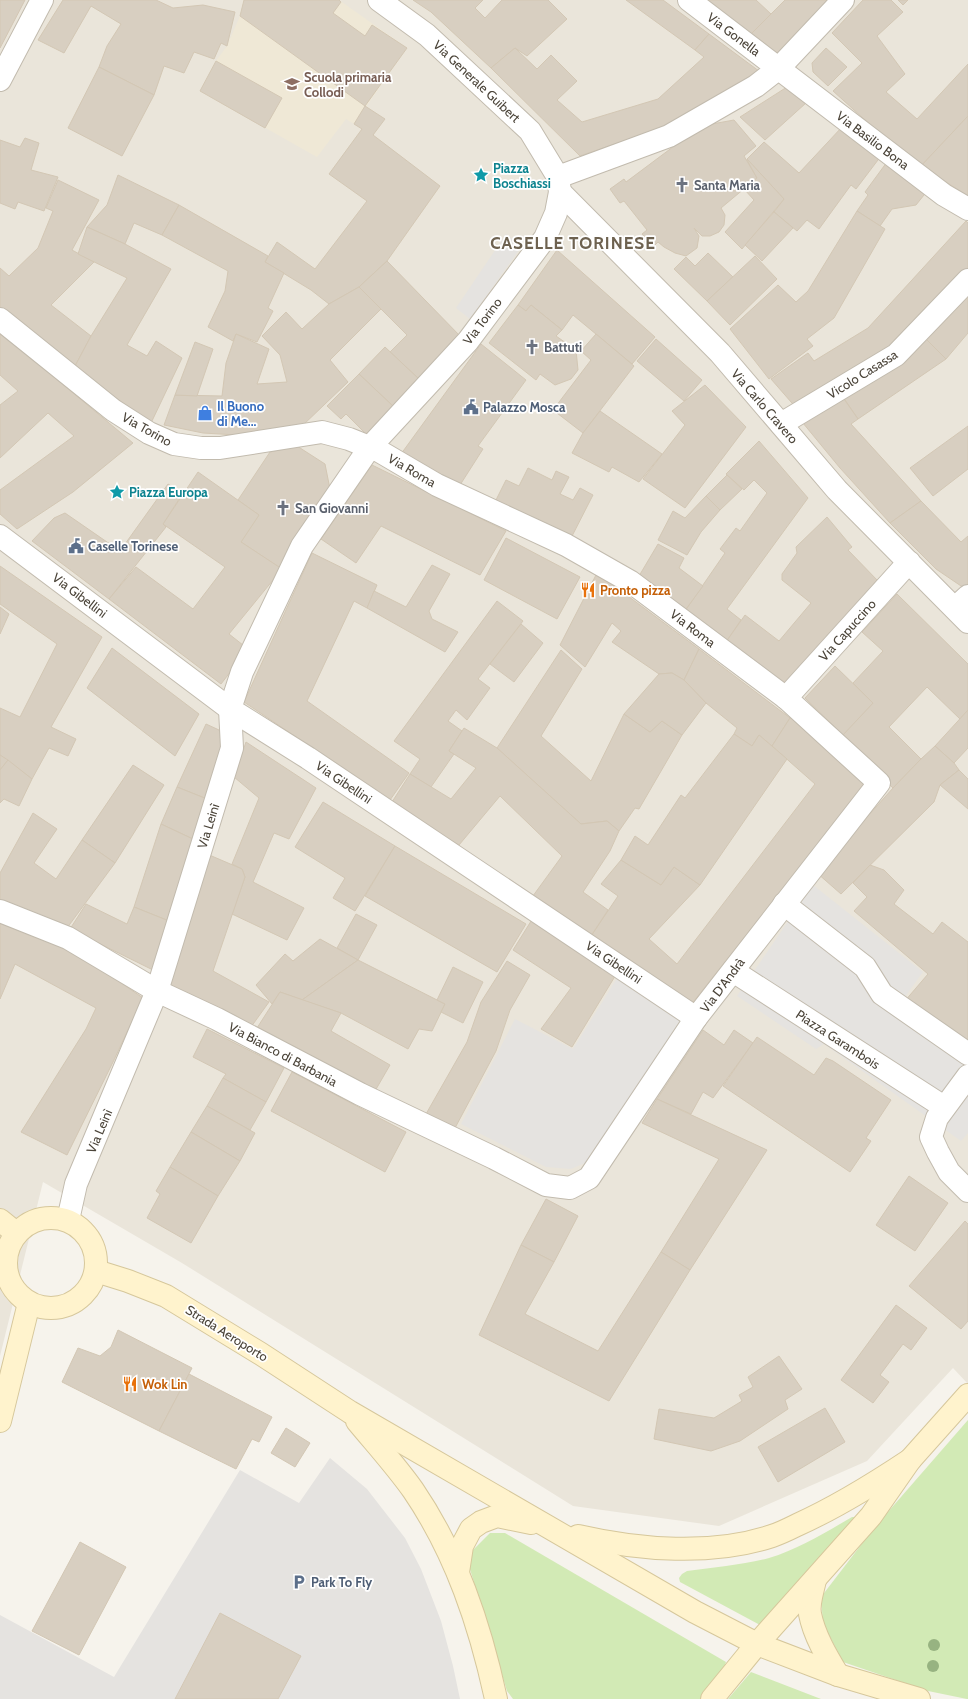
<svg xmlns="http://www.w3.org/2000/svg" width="968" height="1699" font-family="Cabin,sans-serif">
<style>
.residential{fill:#eae5da}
.education{fill:#efe8d6}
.green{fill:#d2eab5}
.parking{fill:#e5e3e0}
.building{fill:#d8cfc1;stroke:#d3c7b4}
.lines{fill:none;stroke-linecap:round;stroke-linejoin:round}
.street-casing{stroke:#c2bbae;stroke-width:24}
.secondary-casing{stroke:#d6c79b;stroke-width:24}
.street{stroke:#fff;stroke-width:22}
.secondary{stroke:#fff3cd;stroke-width:22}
.tree{fill:#97b381}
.labels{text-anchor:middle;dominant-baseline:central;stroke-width:3.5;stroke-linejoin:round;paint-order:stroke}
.street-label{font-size:13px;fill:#4b4439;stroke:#fff}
.education-label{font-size:13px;font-weight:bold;fill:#785e54;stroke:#fff;text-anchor:start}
.culture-label{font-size:13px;font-weight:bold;fill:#0d838f;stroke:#fff;text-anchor:start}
.worship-label{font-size:13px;font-weight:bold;fill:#5b616d;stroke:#fff;text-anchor:start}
.shop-label{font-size:13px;font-weight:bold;fill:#366cbe;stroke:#fff;text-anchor:start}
.service-label{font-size:13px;font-weight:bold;fill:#4e5e75;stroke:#fff;text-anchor:start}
.food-label{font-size:13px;font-weight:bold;fill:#c56008;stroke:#fff;text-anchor:start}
.district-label{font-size:17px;font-weight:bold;letter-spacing:1px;fill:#6e6250;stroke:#fff}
</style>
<rect width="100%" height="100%" fill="#f6f3ec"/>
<polygon class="residential" points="0,0 968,0 968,1384 953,1368 867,1461 719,1526 573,1506 182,1263 43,1182 0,1356"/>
<polygon class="education" points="244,0 339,0 407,48 354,124 346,119 317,157 200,91 216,61 227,46 240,16"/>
<g class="green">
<polygon points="968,1420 968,1699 967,1699 928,1691 843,1662 823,1623 821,1597 874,1528"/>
<path d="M852 1517H857L760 1625 680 1582 679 1578 682 1574 687 1571C715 1567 743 1565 769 1558 799 1549 826 1532 852 1517Z"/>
<polygon points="490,1533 505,1533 726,1662 720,1678 701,1699 513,1699 507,1691 469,1566 473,1550"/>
<polygon points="751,1672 821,1699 728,1699"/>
</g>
<g class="parking">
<polygon points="506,234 522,246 470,319 456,308"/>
<polygon points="813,885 923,972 902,1001 968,1045 968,1133 961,1141 824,1044 816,1049 737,996"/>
<polygon points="619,975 683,1016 594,1153 585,1163 571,1169 546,1167 461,1124 515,1019 573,1049"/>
<polygon points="330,1458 367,1489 405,1538 421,1569 441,1621 453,1666 460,1699 0,1699 0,1615 114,1677 240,1470 299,1503"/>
</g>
<g class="building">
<polygon points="0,0 25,0 0,48"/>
<polygon points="63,0 156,0 173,8 203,5 235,12 227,46 221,43 214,59 194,52 184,73 164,66 154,95 99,67 107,46 121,24 91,6 64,53 38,40"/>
<polygon points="244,0 339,0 341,2 333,13 365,36 372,25 407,48 365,106 240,16"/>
<polygon points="413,0 483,0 475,8 485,18 502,0 548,0 567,19 527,56 515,48 491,68 431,12"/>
<polygon points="626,0 663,0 709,34 695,50"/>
<polygon points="704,0 756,0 771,14 750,35"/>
<polygon points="785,0 832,0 774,59 750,35"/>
<polygon points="863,0 891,0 903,12 877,36 905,74 886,92 917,119 968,64 968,116 921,166 894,146 833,91 862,63 832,33"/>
<polygon points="898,0 908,0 903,5"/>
<polygon points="709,34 763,74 681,121 580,156 491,68 515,48 537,69 551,55 577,81 557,100 582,122 658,99 704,57 695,50"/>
<polygon points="826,48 847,67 828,86 813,72 812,63"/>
<polygon points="216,61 282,98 265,128 200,91"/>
<polygon points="99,67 154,95 122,156 68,128"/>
<polygon points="787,87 806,103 765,140 740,117"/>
<polygon points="365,106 385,119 373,135 440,186 387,261 359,287 329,304 311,290 265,262 277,242 315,269 367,201 329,174 362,129 354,124"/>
<polygon points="968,116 968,196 921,166"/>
<polygon points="734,120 756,146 744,156 757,178 721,208 725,215 724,225 719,232 710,236 702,236 694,228 699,236 697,248 686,256 675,253 664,247 658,242 653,247 642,234 647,230 624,201 620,203 610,189 624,179 626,182 701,126"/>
<polygon points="842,127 881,156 856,189 851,185 819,229 807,220 797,231 774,212 784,199 747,159 764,142 799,173"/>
<polygon points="25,138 39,143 31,170 58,177 44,211 18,202 15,209 0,203 0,140 20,147"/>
<polygon points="747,159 784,199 742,249 725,232 754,200 744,189 757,178 747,160"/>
<polygon points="887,162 928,190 916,205 892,209 880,226 857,211 868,195 865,192"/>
<polygon points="118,175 179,205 162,235 134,223 125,244 87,227 107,205"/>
<polygon points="58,180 99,200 72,250 94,262 51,305 91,336 74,368 0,307 0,268 9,276 38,248 53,211 46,208"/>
<polygon points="179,205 268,256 265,262 284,273 268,308 273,311 257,342 236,334 233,341 208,327 225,291 228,271 162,235"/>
<polygon points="857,211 885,229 834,318 807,339 813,346 769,379 730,329 778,285 796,302 808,291"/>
<polygon points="774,212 793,228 762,261 745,245"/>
<polygon points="966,221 968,223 968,275 895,353 798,410 771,379 808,353 814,361 868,328"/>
<polygon points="87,227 125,244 171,269 127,345 147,356 156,341 182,358 151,423 74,368 91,336 127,278 78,254"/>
<polygon points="557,250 655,337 632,364 573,315 562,330 531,305 526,311 518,305"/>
<polygon points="708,253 733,277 707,301 674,269 686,257 695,266"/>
<polygon points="755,256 777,279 730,325 707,301"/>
<polygon points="387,261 461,337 421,381 390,352 407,335 359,287"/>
<polygon points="359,287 381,309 330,360 348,382 301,427 237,435 203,433 164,425 175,395 222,396 226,363 236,334 269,349 257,384 287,382 280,355 262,336 286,312 302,329 329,304"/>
<polygon points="968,287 968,333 946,359 923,336"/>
<polygon points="518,305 526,311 531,305 562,330 556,336 576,350 578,370 571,379 555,385 540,374 536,380 489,343"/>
<polygon points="0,332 133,443 73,492 17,529 0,514 0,490 74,436 48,413 0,458 0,405 18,391 0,375"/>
<polygon points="596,334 634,366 583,433 553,410 591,360 581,351"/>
<polygon points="923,336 946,359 858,419 841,394"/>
<polygon points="656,339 702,380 684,401 637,361"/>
<polygon points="195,342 213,349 197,396 175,395"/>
<polygon points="481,344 526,380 478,446 483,449 460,485 401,454"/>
<polygon points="385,347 421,381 395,408 359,374"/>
<polygon points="359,374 395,408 370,438 346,414 341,419 327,406"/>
<polygon points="705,385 746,427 685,508 643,479 685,425 672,411"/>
<polygon points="839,392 858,419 851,424 921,501 890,523 840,468 798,417"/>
<polygon points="600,411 662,454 639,482 612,467 609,472 572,453 583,433"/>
<polygon points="968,426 968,469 933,496 910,468"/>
<polygon points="759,441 808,498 727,609 741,620 726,642 685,611 725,553 720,549 736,528 740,531 767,493 754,480 744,490 726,474"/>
<polygon points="297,446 325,464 330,489 282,569 241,542 259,515 238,500 270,452"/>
<polygon points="372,465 506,531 480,575 381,526 356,563 321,539"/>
<polygon points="528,468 552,480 556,471 569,477 560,494 573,500 580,488 593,495 569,542 494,504 506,480 519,486"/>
<polygon points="198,472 259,515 241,542 282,569 229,634 248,649 221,684 109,599 136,567 193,609 225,567 163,524"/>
<polygon points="727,475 742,489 720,510 706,496"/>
<polygon points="168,484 183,493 163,524 166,527 109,599 32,541 54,518 65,513 120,551"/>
<polygon points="706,496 720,510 701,532 687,555 658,540 673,511 685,518"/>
<polygon points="921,501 961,542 968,536 968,584 964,588 936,569 890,523"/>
<polygon points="827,517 852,547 848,550 878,581 787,685 726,642 745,615 779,641 811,603 782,580 782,574 797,553 796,547"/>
<polygon points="506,538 580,577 557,619 484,580"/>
<polygon points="658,544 684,558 679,568 703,586 686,609 639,576"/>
<polygon points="312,553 377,585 367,608 354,601 307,701 409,773 390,800 244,702"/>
<polygon points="432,565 450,574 429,611 432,619 458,632 445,652 367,608 374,591 406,607"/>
<polygon points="0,566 102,637 51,727 76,739 68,756 49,748 32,779 0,755 0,708 20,717 57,644 0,604"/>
<polygon points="597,573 699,649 684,680 672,673 659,674 612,642 621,631 612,623 585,667 560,645"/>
<polygon points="897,594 968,664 968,710 960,719 927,687 889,727 921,759 893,788 840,737 873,703 853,683 883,651 862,632"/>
<polygon points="497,601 523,621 478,679 490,688 467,720 456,710 448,721 462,731 449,751 454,754 431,787 410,774 420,759 394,741"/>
<polygon points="0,607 9,614 0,634"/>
<polygon points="521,624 543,643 514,682 490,664"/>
<polygon points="112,648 199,714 175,756 87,688"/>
<polygon points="699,649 790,718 772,746 759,735 752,746 734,734 737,728 706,703 684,680"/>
<polygon points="561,650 582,669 541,736 591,781 624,714 650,732 662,721 682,735 639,809 635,808 619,831 607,821 581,824 497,748"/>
<polygon points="835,666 873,703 843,735 805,698"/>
<polygon points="672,673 684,680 706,703 682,735 662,721 650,732 624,714 659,674"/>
<polygon points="968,710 968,748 954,763 935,746"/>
<polygon points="790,718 795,718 868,781 690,1006 589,939 618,896 601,884 621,860 661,885 674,867 700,885 649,939 677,964 815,784 772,746"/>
<polygon points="206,724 219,730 227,744 207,799 177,787"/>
<polygon points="464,728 497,748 581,824 607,821 619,831 610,851 583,892 608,910 589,939 530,900 562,856 500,796 459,845 433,830 392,802 410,774 451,799 476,768 449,751"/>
<polygon points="734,734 752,746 759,735 787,759 700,885 674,867 661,885 621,860 635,836 648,845 681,795 685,798"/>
<polygon points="246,742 316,788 289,839 274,833 253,882 304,908 287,940 232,914 245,877 242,869 232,864 259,798 234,777"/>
<polygon points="935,746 954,763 959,770 940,785 934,802 841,894 817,873 893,788 921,759"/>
<polygon points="0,755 8,760 0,770"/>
<polygon points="8,760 32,779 19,806 4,799 0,803 0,770"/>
<polygon points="133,765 164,785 115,863 82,840"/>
<polygon points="959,770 968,779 968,809 940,785"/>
<polygon points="177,787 207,799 195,840 161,824"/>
<polygon points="323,802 395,846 355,911 333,898 345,878 295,847"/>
<polygon points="33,813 57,829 34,863 56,879 82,840 115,863 67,928 0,900 0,873"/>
<polygon points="161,824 195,840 169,921 134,907"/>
<polygon points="395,846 526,924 497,972 365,896"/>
<polygon points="207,854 242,869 245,877 213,971 269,1002 251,1027 169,985"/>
<polygon points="870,865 884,870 904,890 894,904 933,934 942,922 968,942 968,1043 904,1002 928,974 854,911 867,897 853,883"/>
<polygon points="86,904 127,924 134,907 169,921 153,970 70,929"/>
<polygon points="356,914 377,925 358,960 337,948"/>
<polygon points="0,918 82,956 143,998 113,1062 67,1155 21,1132 86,1029 96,1008 15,964 0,999"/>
<polygon points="533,918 617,973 572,1047 541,1029 571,988 513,950"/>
<polygon points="320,939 358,960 302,1000 280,992 272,1004 256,985 285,954 293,961"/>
<polygon points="358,960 445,1004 432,1031 419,1029 408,1049 341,1013 302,1000"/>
<polygon points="507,961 530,975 510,1010 496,1051 455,1128 426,1114 467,1042 481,1002"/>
<polygon points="453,967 483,982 463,1023 441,1012 445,1004 437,1000"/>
<polygon points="280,992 341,1013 331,1031 390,1065 375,1091 257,1028"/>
<polygon points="207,1029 284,1068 266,1102 223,1078 226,1074 193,1057"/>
<polygon points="703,1030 724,1045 734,1030 753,1043 713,1098 703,1092 691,1114 657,1099"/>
<polygon points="757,1037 814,1075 826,1058 833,1061 891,1100 866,1138 871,1141 850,1172 723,1086"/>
<polygon points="292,1072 406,1132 385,1172 271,1111"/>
<polygon points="223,1078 266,1102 250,1130 207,1106"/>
<polygon points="657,1099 767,1150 690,1270 661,1252 719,1159 642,1123"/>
<polygon points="207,1106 255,1133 240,1161 191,1132"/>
<polygon points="191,1132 240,1161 218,1196 170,1167"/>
<polygon points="170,1167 218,1196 191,1243 147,1218 160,1194 156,1191"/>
<polygon points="909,1176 948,1203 915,1251 876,1225"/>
<polygon points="546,1199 578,1216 554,1262 521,1245"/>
<polygon points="965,1221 968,1224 968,1321 961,1329 909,1286"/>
<polygon points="521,1245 554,1262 525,1314 598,1351 661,1252 690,1270 609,1401 479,1335"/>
<polygon points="896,1305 927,1328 911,1350 903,1344 880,1375 889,1382 873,1403 841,1380"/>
<polygon points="118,1330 192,1368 159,1431 62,1382 78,1348 100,1356 111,1347"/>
<polygon points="779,1356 802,1389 785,1400 788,1409 740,1441 711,1451 654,1439 659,1409 714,1418 742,1401 739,1395 753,1387 748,1377"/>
<polygon points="189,1374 272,1417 259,1442 252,1439 236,1469 159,1431"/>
<polygon points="825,1408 845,1442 778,1482 758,1447"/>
<polygon points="286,1428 310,1443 295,1467 271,1453"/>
<polygon points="80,1542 126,1567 79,1655 32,1631"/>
<polygon points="220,1613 301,1656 278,1699 175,1699"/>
</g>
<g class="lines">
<g class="street-casing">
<g id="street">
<polyline points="689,0 944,195 968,209"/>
<polyline points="0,80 42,0"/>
<polyline points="558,177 669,136 756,86 779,68 843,0"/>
<polyline points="560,192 720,353 837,490 968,622"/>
<polyline points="0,319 113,410 149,433 174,444 201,448 220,448 322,432 349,439 379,451 437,485 566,545 631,582 786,698 879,783 696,1018 589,1178 570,1188 546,1185 494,1158 360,1094 217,1019 157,991 68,938 0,911"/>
<polyline points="781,424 896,355 968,280"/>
<polyline points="0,536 230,709 308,758 696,1018"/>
<polyline points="955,608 968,596"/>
<polyline points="786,698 909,562"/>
<polyline points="784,904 865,967 882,994 968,1054"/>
<polyline points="733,971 944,1107"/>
<polyline points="968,1076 937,1118 931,1137 938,1152 949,1172 968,1191"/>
<polyline points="68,1220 76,1184 157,991 232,748 230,709 242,672 302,546 370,447 468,341 545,238 556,213 560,192 558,177 530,131 427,35 379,0"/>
</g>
</g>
<g class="secondary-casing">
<g id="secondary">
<circle cx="51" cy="1263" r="45"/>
<polyline points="0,1220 16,1233"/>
<polyline points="96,1271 128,1281 166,1296 261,1354 350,1412 695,1612 757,1644 838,1675 919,1699"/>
<polyline points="0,1421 29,1303"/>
<path d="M357 1421C376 1444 396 1466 413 1490 456 1553 480 1625 496 1699"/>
<path d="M578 1536C639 1550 712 1556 772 1536 781 1533 789 1529 797 1525 837 1507 874 1484 910 1460"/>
<polyline points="458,1572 462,1546 471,1529 481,1522 497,1516 531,1523"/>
<path d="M815 1580C813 1590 808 1603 810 1614 814 1635 827 1657 838 1675"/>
<polyline points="712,1699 757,1644 871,1516 910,1460 968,1395"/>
</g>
</g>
<use href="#street" class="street"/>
<use href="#secondary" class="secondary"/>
</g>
<g class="tree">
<circle cx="934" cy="1645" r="6"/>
<circle cx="933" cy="1666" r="6"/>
</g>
<defs>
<g id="school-bare" transform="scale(1.2)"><path d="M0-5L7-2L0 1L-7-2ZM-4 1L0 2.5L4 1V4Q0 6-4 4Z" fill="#8d6e63" stroke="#fff" stroke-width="2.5" paint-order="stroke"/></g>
<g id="sight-bare" transform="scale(1.2)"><path d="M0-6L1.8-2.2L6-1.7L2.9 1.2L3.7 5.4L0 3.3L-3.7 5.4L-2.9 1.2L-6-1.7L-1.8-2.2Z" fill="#0f9aa8" stroke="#fff" stroke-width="2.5" paint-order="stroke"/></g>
<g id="church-bare" transform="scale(1.2)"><path d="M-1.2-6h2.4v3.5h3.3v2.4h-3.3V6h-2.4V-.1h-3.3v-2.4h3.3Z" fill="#6b7280" stroke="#fff" stroke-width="2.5" paint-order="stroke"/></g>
<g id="civic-bare" transform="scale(1.2)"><path d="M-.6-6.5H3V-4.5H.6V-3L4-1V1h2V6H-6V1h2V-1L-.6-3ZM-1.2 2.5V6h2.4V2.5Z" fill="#5c6f8a" stroke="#fff" stroke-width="2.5" paint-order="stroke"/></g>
<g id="shop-bare" transform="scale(1.2)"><path d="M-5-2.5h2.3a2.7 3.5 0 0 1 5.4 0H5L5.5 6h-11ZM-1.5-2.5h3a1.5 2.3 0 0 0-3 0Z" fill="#3f7fe0" stroke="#fff" stroke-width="2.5" paint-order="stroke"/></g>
<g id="restaurant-bare" transform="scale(1.2)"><path d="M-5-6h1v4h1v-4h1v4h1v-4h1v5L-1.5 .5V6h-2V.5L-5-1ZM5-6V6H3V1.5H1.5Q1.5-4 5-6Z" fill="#e8710a" stroke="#fff" stroke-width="2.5" paint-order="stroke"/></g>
<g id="parking-bare" transform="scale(1.2)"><path d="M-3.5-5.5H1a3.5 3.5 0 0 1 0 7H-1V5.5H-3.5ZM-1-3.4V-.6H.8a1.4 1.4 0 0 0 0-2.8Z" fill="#5c6f8a" stroke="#fff" stroke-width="2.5" paint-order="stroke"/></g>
</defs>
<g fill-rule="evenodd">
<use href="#school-bare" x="292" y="84"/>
<use href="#sight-bare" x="481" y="175"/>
<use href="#church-bare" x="682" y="185"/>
<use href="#church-bare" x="532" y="347"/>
<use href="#civic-bare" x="471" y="407"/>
<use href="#shop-bare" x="205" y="413"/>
<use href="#sight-bare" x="117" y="492"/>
<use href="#church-bare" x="283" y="508"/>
<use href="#civic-bare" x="76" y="546"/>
<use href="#restaurant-bare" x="588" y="590"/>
<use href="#restaurant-bare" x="130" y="1384"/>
<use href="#parking-bare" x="299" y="1582"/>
</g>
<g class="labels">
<g class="street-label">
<text transform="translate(734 34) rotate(37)">Via Gonella</text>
<text transform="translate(477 81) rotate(43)">Via Generale Guibert</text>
<text transform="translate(873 140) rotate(37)">Via Basilio Bona</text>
<text transform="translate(482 321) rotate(-53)">Via Torino</text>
<text transform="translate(862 374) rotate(-32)">Vicolo Casassa</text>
<text transform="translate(765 406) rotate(49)">Via Carlo Cravero</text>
<text transform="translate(147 429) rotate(29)">Via Torino</text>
<text transform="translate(412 470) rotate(30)">Via Roma</text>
<text transform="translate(80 595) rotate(37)">Via Gibellini</text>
<text transform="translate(693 628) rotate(37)">Via Roma</text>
<text transform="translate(847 630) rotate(-48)">Via Capuccino</text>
<text transform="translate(344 782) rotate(34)">Via Gibellini</text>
<text transform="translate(208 826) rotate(-73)">Via Leinì</text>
<text transform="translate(614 962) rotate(34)">Via Gibellini</text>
<text transform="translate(722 985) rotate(-53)">Via D'Andrà</text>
<text transform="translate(838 1039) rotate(33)">Piazza Garambois</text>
<text transform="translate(283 1054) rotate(28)">Via Bianco di Barbania</text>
<text transform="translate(99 1131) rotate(-67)">Via Leinì</text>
<text transform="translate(227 1333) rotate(32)">Strada Aeroporto</text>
</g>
<g class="education-label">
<text x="304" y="77">Scuola primaria<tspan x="304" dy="15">Collodi</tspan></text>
</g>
<g class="culture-label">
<text x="493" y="168">Piazza<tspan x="493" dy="15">Boschiassi</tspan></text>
<text x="129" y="492">Piazza Europa</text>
</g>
<g class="worship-label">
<text x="694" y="185">Santa Maria</text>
<text x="544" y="347">Battuti</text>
<text x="295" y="508">San Giovanni</text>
</g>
<g class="shop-label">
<text x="217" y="406">Il Buono<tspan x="217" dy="15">di Me...</tspan></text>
</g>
<g class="service-label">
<text x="483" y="407">Palazzo Mosca</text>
<text x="88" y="546">Caselle Torinese</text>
<text x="311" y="1582">Park To Fly</text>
</g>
<g class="food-label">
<text x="600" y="590">Pronto pizza</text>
<text x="142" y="1384">Wok Lin</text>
</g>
<g class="district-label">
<text x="573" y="243">CASELLE TORINESE</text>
</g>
</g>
</svg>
